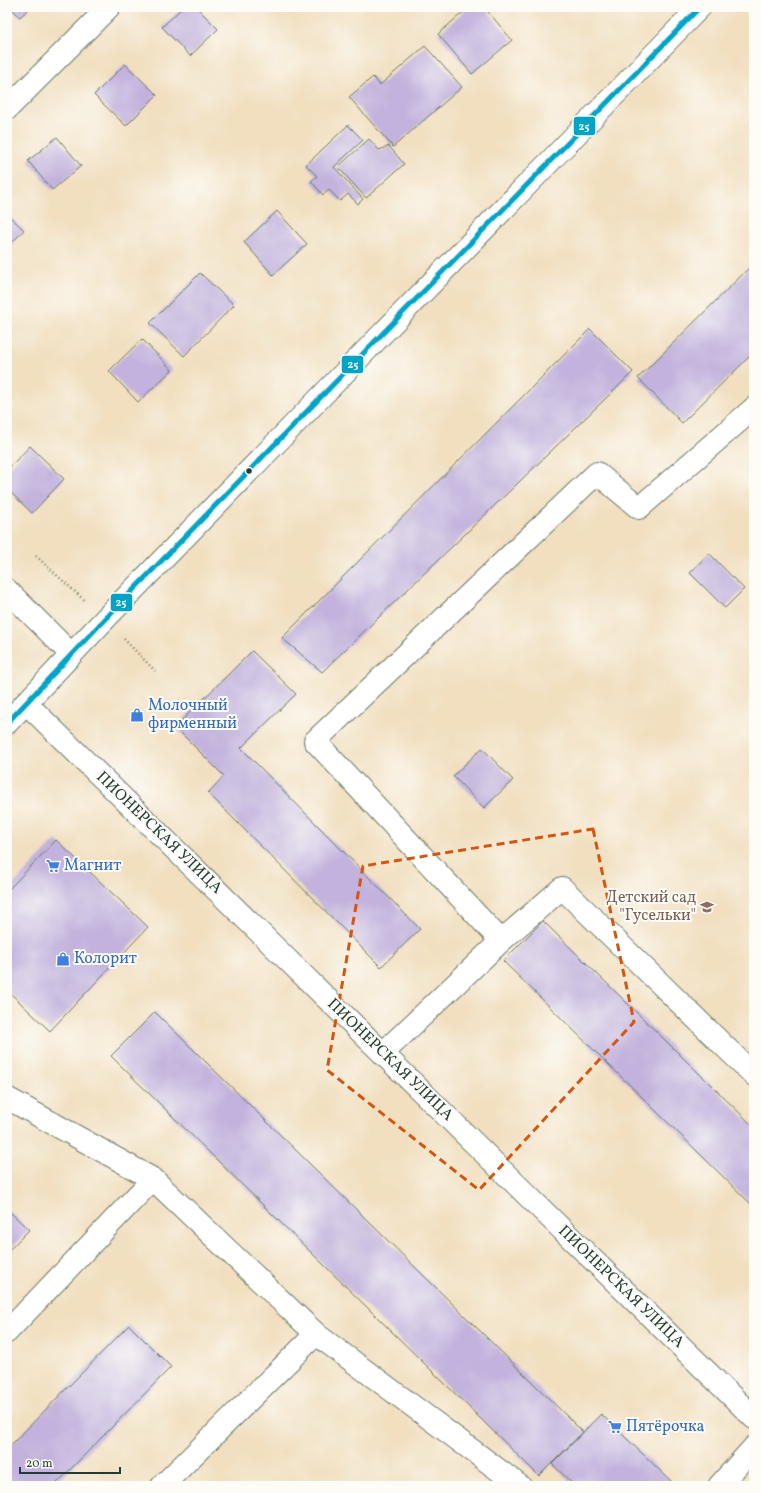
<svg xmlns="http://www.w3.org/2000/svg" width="761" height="1493" font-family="Vollkorn,serif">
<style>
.building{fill:#c2b2dd}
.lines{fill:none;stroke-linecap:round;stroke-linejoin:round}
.minor-casing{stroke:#687665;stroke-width:24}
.path{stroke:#687665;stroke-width:2.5;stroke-dasharray:1 3;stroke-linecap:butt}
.minor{stroke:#fff;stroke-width:22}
.bus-1-casing{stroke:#fdfcf7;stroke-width:8}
.bus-1{stroke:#02a4c6;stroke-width:5}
.marked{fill:none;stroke:#d45610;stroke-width:3;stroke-dasharray:8 5;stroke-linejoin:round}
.bus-dot{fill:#1f3d34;stroke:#fdfcf7;stroke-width:1.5}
.labels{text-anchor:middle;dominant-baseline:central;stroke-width:4;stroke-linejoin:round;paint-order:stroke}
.shop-label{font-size:16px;fill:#366cbe;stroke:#fdfcf7;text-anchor:start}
.street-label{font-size:16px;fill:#1f3d34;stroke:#fdfcf7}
.education-label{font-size:16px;fill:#785e54;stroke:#fdfcf7;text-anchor:end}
.line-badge{stroke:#fdfcf7;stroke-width:1.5}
.badge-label{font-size:11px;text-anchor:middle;font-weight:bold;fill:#fff}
</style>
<rect width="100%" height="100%" fill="#fdfcf7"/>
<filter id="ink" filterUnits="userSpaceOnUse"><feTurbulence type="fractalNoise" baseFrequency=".025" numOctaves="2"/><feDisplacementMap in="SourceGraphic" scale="8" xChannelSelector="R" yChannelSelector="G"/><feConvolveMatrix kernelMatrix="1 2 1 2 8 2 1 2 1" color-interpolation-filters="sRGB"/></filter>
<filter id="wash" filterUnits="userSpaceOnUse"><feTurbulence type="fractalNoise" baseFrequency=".012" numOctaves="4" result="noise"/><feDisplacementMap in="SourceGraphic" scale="16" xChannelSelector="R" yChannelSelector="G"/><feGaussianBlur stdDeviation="0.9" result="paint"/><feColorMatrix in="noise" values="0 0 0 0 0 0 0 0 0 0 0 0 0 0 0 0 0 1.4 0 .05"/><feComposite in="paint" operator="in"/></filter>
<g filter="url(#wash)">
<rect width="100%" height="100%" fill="#f1dfc0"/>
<g id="blocks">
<g class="building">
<polygon points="10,7 31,7 20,17"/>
<polygon points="183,7 196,7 218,29 190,56 162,27"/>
<polygon points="469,7 484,7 512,40 472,74 438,34"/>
<polygon points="425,46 462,87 393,147 349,97 373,77 380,85"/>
<polygon points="125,64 157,95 126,126 94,95"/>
<polygon points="348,125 363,140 334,167 363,199 358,204 348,194 340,201 329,190 323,195 311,181 317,176 306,165"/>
<polygon points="57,137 81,166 52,190 28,161"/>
<polygon points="369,139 379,150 389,146 404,164 366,198 338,167"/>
<polygon points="277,211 307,244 273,275 244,242"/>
<polygon points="7,214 24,230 7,248"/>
<polygon points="754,263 754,352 682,423 638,378"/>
<polygon points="200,273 234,305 184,356 150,323"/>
<polygon points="590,329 633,372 322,672 282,638"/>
<polygon points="142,339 172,370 138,402 109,371"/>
<polygon points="30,446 64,479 32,513 7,489 7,470"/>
<polygon points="709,553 744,589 725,608 690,573"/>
<polygon points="252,651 296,694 241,748 420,929 381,967 208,793 224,776 175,727"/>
<polygon points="482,748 513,780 484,808 453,776"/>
<polygon points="56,840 148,927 50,1031 7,990 7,891"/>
<polygon points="543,921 754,1127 754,1207 503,961"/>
<polygon points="155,1012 583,1432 539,1476 111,1056"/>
<polygon points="7,1209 29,1230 7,1252"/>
<polygon points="129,1325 171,1367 54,1486 7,1486 7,1449"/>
<polygon points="601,1414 672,1482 668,1486 575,1486 552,1464"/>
</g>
</g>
</g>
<g filter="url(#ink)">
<use href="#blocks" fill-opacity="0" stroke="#687665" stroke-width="1"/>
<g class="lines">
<g class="minor-casing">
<g id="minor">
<polyline points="7,109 109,7"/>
<polyline points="7,590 71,654"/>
<polyline points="26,703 754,1418"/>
<polyline points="7,723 105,619 700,7"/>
<polyline points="501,941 562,888 754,1075"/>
<polyline points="383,1053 501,941 315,741 597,473 639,508 754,408"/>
<polyline points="7,1098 153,1179 316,1334 520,1486"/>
<polyline points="7,1332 153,1179"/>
<polyline points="162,1486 316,1334"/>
<polyline points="719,1486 754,1447"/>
</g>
</g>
<g class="path">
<polyline points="36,556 84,600"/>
<polyline points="124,639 155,671"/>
</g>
<use href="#minor" class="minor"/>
<g class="bus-1-casing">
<polyline id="bus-1" points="7,723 105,619 700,7"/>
</g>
<use href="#bus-1" class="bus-1"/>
</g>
</g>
<path class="marked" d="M593 829 634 1022 479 1190 327 1070 363 866Z"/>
<defs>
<g id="shop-bare" transform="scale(1.08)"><path d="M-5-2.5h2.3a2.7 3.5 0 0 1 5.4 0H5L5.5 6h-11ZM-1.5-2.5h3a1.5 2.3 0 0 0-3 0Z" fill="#3f7fe0" stroke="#fdfcf7" stroke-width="2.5" paint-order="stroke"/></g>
<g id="supermarket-bare" transform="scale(1.08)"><path d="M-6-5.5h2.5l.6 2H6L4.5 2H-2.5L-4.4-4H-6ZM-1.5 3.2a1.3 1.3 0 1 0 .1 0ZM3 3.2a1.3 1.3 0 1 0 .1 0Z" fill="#3f7fe0" stroke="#fdfcf7" stroke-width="2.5" paint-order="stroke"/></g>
<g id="school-bare" transform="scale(1.08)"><path d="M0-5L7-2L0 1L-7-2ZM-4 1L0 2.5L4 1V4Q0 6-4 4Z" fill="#8d6e63" stroke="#fdfcf7" stroke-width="2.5" paint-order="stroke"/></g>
</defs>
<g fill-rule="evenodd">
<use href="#shop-bare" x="137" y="715"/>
<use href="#supermarket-bare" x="53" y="866"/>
<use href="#school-bare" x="707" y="907"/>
<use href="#shop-bare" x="63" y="959"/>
<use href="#supermarket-bare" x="615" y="1427"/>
</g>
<circle class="bus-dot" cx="249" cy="471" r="3.5"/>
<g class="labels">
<g class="shop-label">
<text x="148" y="706">Молочный<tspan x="148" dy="18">фирменный</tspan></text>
<text x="64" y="866">Магнит</text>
<text x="74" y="959">Колорит</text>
<text x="626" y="1427">Пятёрочка</text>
</g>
<g class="street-label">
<text transform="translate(159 833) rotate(44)">ПИОНЕРСКАЯ УЛИЦА</text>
<text transform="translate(390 1060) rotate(44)">ПИОНЕРСКАЯ УЛИЦА</text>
<text transform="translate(621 1287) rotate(44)">ПИОНЕРСКАЯ УЛИЦА</text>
</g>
<g class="education-label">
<text x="696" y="898">Детский сад<tspan x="696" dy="18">"Гусельки"</tspan></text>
</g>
</g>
<g class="line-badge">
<rect x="573" y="116" width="23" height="20" rx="4" fill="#02a4c6"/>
<rect x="341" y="355" width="23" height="19" rx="4" fill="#02a4c6"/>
<rect x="110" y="593" width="23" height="19" rx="4" fill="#02a4c6"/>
</g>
<g class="badge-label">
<text x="584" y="130">25</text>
<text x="353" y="368">25</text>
<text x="121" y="606">25</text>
</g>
<rect width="761" height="1493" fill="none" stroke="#fdfcf7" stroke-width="24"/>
<path d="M20 1467v6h100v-6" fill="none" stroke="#1f3d34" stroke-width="2"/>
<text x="26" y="1467" font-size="12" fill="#1f3d34" stroke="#fdfcf7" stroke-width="3" paint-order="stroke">20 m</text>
</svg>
